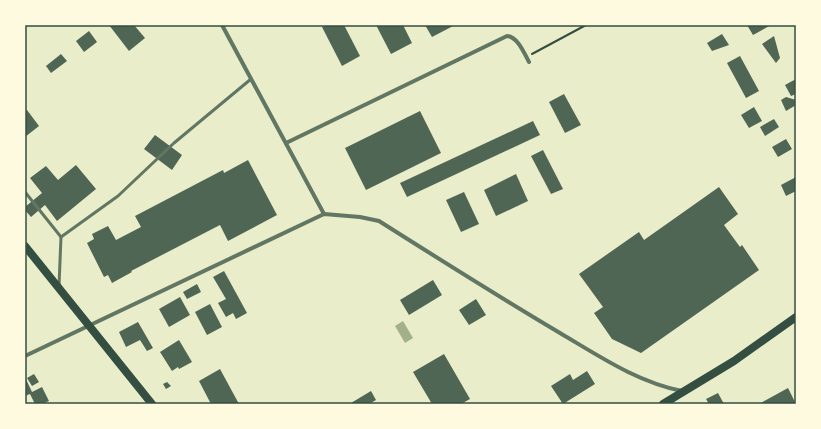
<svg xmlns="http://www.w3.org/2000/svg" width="821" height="429" font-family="'Space Grotesk',sans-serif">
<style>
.water{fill:#a3b18a}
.building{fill:#4f6655}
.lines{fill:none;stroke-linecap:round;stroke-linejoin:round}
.path{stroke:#344e41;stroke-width:2}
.service{stroke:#617663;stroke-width:3}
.minor{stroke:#617663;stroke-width:4}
.secondary{stroke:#344e41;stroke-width:8}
.neatline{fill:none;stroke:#344e41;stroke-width:1.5}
</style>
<rect width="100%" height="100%" fill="#e9edc9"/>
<polygon class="water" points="403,321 413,338 405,343 395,326"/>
<g class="building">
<polygon points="109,25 134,25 145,38 129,51"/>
<polygon points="326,25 344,25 360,56 342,66 322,27"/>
<polygon points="376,25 403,25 412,43 391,54"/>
<polygon points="425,25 455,25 432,37"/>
<polygon points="747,25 771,25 753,35"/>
<polygon points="89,31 97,42 84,52 76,41"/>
<polygon points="722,34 729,45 712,51 707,43"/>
<polygon points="774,36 780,58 776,63 762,44"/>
<polygon points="61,54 67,61 51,73 46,66"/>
<polygon points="740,56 759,91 746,98 727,63"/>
<polygon points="796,79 796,94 791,96 785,85"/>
<polygon points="564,94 581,125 565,133 549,102"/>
<polygon points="786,97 796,100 796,105 786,111 781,100"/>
<polygon points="754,107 762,121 749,128 741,115"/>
<polygon points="27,110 39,126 25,137 25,111"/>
<polygon points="420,111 441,153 366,190 345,148"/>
<polygon points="774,119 779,127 765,136 760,127"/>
<polygon points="533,121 540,135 407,197 400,183"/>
<polygon points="155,135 182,155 172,170 144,149"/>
<polygon points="786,139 792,149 778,157 772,147"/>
<polygon points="543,150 563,189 551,194 531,156"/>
<polygon points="248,160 277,215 228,241 220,225 131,271 132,272 112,283 108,275 104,277 87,243 94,239 92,234 108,226 116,240 141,227 135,216 223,170 224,173"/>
<polygon points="76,165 96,189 57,221 45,205 31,217 25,210 25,207 42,193 30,178 46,166 58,180"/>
<polygon points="516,174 528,201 496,216 484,190"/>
<polygon points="796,177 796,191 786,196 781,185"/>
<polygon points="719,187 738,214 724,225 740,247 742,245 759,270 641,353 612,339 594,313 603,307 579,274 639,232 644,240"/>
<polygon points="464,192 479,224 461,232 446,200"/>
<polygon points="224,271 247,313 236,319 233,313 226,317 218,303 226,299 213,277"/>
<polygon points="433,280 442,295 409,315 400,300"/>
<polygon points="197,284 201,292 187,299 183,292"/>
<polygon points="180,297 190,315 169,327 159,309"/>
<polygon points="476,299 486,315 469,325 459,310"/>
<polygon points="210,304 222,327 207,335 195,312"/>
<polygon points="138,322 153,348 147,351 140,340 126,347 119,332"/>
<polygon points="179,340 192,362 179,369 178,367 172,371 160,352"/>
<polygon points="444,354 470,399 461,404 432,404 413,372"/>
<polygon points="220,369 239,404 211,404 199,381"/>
<polygon points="587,371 595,384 563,404 551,386 570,374 573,380"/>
<polygon points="34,374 39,382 32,386 27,378"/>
<polygon points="25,377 32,392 42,387 49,401 42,404 35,404 30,394 25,396"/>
<polygon points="167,382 171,386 166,389 163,384"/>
<polygon points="788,388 796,404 759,404"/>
<polygon points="371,391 376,400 369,404 351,404 351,403"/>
<polygon points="718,393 724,404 709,404 706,399"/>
</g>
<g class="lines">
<polyline class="path" points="532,54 586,25"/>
<g class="service">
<polyline points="25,192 61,237 59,286"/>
<polyline points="61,237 118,196 174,143 251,79"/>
</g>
<g class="minor">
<polyline points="222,25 324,214"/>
<path d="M286 143 507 36C518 37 524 53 529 62"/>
<path d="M25 356 324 214 360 217 379 221C439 259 499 297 560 333 599 356 637 382 682 391"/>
</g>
<g class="secondary">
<polyline points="25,246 152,404"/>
<polyline points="663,404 734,361 796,317"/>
</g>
</g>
<rect width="821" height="429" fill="none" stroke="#fefae0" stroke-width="52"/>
<rect x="26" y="26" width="769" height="377" class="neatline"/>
</svg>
